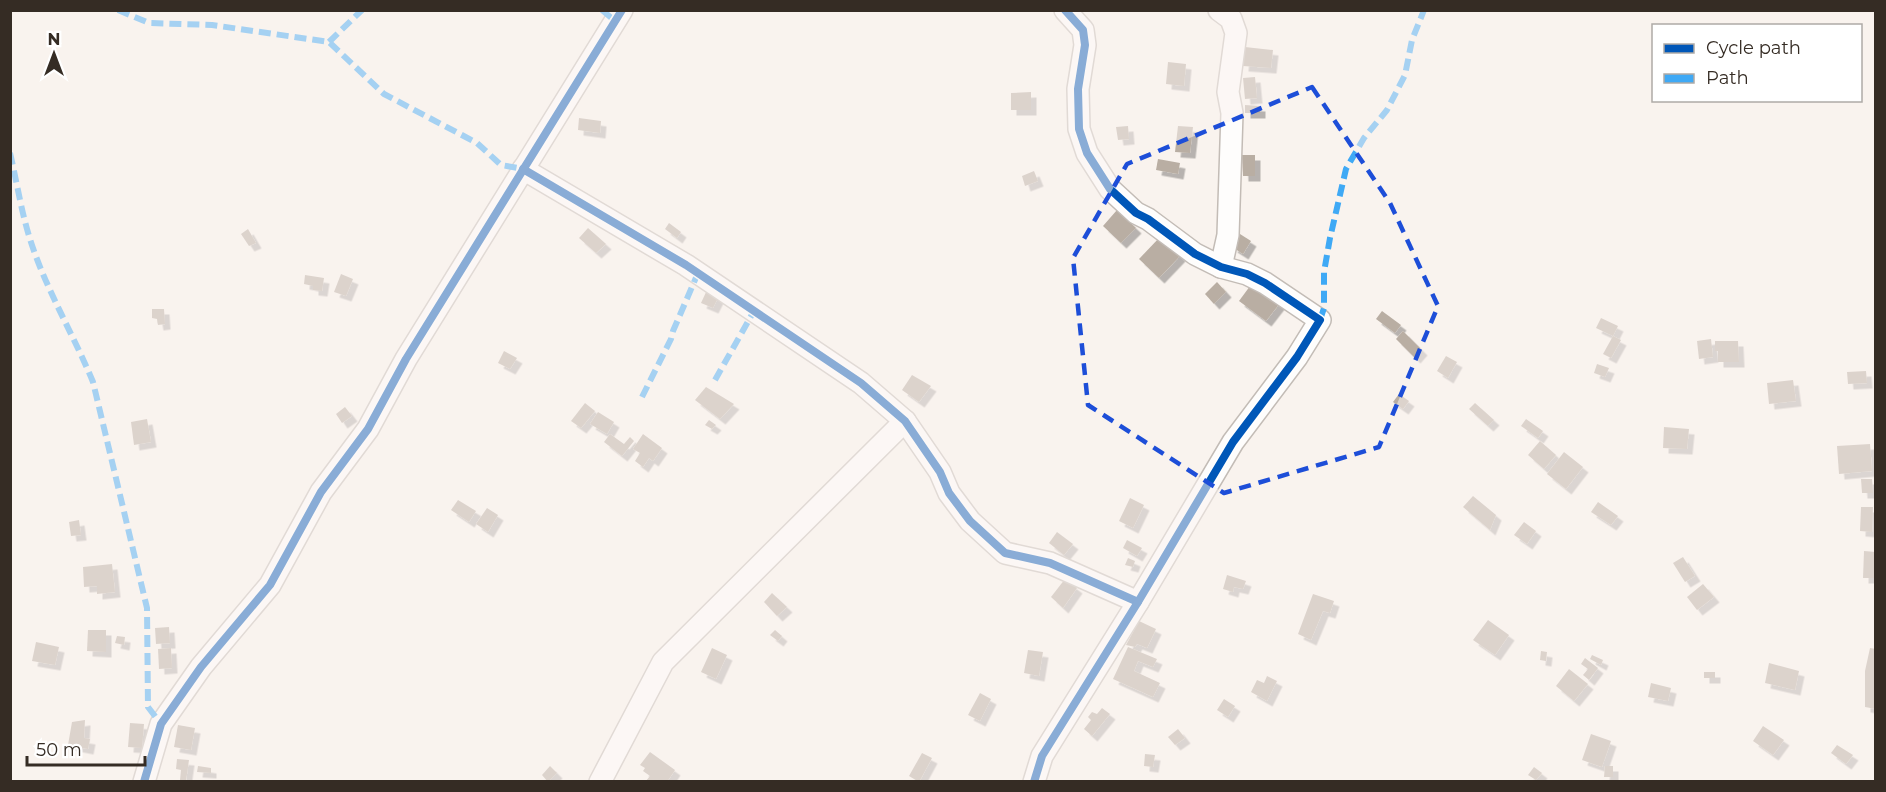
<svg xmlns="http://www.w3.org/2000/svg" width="1886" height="792" font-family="Montserrat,sans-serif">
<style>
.building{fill:#b9aea3;filter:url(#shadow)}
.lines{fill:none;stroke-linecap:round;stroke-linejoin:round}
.minor-casing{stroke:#c3bcb6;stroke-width:24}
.minor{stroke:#fefdfc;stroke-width:21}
.quiet{stroke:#3fa9f5;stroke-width:6;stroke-dasharray:12 6;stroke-linecap:butt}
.cycleway-casing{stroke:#fff;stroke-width:11}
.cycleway{stroke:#0057b8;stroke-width:8}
.marked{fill:none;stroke:#1d4ed8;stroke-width:4.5;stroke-dasharray:12 8;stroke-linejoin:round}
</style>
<defs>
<filter id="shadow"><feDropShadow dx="5.5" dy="5.5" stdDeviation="0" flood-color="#0004"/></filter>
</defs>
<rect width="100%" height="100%" fill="#f9f3ee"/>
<g class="building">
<polygon points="1245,47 1273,50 1271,68 1243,66"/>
<polygon points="1168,62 1186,64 1184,86 1166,84"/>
<polygon points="1255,77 1257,98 1245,99 1243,78"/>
<polygon points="1031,92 1031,110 1011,110 1011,93"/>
<polygon points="1245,105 1260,106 1260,113 1245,113"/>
<polygon points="579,118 601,121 600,133 578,130"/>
<polygon points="1128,126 1129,139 1118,140 1116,127"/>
<polygon points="1178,126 1193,127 1190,153 1175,152"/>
<polygon points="1242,155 1255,155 1255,176 1243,176"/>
<polygon points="1158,159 1180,163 1178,174 1156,170"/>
<polygon points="1034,171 1038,181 1025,186 1022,176"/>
<polygon points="1117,210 1136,228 1121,243 1103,226"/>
<polygon points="669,223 681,232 677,238 665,229"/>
<polygon points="588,228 606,244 596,253 579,238"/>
<polygon points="248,229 256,243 249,246 241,234"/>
<polygon points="1240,234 1251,241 1243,254 1232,247"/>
<polygon points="1160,237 1180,256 1159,278 1139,259"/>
<polygon points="341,274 353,279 346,296 334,292"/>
<polygon points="305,275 324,278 322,291 313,290 313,286 304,284"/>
<polygon points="1217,282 1226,292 1214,304 1205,294"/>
<polygon points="1253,282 1280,303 1266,321 1239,301"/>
<polygon points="707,290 719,296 713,308 701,303"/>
<polygon points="152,309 164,309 165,324 158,325 157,319 152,318"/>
<polygon points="1382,311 1401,325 1395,333 1376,319"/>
<polygon points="1601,318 1618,326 1613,336 1596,328"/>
<polygon points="1403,331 1422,350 1415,358 1396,339"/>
<polygon points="1613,336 1621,340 1611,358 1603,354"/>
<polygon points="1711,339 1713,357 1699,359 1697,341"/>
<polygon points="1715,341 1738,341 1739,362 1718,362 1718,351 1715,351"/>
<polygon points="504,351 517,358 510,369 498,363"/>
<polygon points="1446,356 1457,362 1448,378 1437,371"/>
<polygon points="1597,364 1609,368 1605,377 1594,373"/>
<polygon points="1866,371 1867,383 1848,384 1847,372"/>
<polygon points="912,375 931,386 919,402 902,390"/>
<polygon points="1793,380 1796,401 1769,404 1767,383"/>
<polygon points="706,387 734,404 720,419 695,400"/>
<polygon points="1399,394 1409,401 1403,409 1393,402"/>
<polygon points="585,403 595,411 581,428 571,421"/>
<polygon points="1475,403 1494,420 1488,426 1469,409"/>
<polygon points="345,407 352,416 342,423 336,414"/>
<polygon points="598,412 614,422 607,434 590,424"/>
<polygon points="147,419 151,442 134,445 131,422"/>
<polygon points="1526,419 1543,431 1538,438 1521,426"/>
<polygon points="709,420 716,425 712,429 705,425"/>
<polygon points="1664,427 1689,429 1687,449 1663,448"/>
<polygon points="610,434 624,444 630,437 634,441 622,456 604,442"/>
<polygon points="643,434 662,448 653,461 649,458 643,467 635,461 640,453 633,449"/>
<polygon points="1540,441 1556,455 1544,469 1528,455"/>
<polygon points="1870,444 1872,471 1839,474 1837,446"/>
<polygon points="1564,452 1583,467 1566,489 1547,474"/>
<polygon points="1861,479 1872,479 1873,493 1862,493"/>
<polygon points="1473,496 1496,515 1490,530 1463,507"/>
<polygon points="1130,498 1144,505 1133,528 1119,521"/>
<polygon points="458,500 476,511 469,522 451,510"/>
<polygon points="1598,502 1618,516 1611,525 1591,512"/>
<polygon points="1861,507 1873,507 1872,532 1860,531"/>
<polygon points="487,508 498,515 488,532 476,524"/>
<polygon points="79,520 81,535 71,536 69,522"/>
<polygon points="1524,522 1536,531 1527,544 1514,535"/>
<polygon points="1057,532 1073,544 1064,555 1049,543"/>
<polygon points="1127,540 1142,548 1137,556 1123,548"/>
<polygon points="1864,551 1876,552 1876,578 1863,578"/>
<polygon points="1683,557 1695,576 1685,582 1673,563"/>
<polygon points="1128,558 1135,561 1133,567 1125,565"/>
<polygon points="112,564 115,592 97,594 97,586 84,587 83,567"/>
<polygon points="1227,575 1246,581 1243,589 1234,587 1233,592 1223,589"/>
<polygon points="1065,579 1077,588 1063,608 1051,597"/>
<polygon points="1703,584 1714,597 1697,610 1687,597"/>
<polygon points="772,593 787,607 777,616 764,602"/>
<polygon points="1313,594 1334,601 1330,613 1323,611 1311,640 1298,634"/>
<polygon points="1488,620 1509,635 1495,655 1473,640"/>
<polygon points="1139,621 1156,629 1147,648 1137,644 1135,647 1126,645"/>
<polygon points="169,627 170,643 156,644 155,628"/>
<polygon points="88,630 106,630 106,652 87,651"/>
<polygon points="775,630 782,636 778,641 770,635"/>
<polygon points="117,636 125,637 124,645 115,643"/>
<polygon points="36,642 59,647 55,665 32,661"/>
<polygon points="1128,647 1157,659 1153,667 1138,661 1134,671 1160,683 1153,697 1113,679"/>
<polygon points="171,648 172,668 159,669 158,649"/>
<polygon points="712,648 727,655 716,679 701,672"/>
<polygon points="1870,648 1876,649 1876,709 1865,707 1865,671"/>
<polygon points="1028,650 1043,652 1039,676 1024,673"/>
<polygon points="1541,651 1547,652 1546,661 1540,660"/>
<polygon points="1592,655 1603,660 1601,665 1590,659"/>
<polygon points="1585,658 1598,668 1589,680 1583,675 1588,669 1581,664"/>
<polygon points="1769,663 1799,671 1795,690 1765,683"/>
<polygon points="1569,669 1588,684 1574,701 1556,686"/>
<rect x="1704" y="672" width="11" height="6"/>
<polygon points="1267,676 1277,681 1267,701 1251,692 1257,680 1264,683"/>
<polygon points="1651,683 1671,688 1668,701 1648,697"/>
<polygon points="980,693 991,699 980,721 968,715"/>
<polygon points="1224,699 1235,706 1228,717 1217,710"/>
<polygon points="1102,708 1110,714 1092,736 1084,729 1091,720 1088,717 1092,712 1097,714"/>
<polygon points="85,720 84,738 90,739 88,749 68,745 72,722"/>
<polygon points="130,723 144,724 142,748 128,747"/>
<polygon points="178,725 195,728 191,750 174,747"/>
<polygon points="1763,726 1784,740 1773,755 1753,741"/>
<polygon points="1178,729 1185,738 1175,745 1168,737"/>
<polygon points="1591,734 1611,741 1602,767 1582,760"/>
<polygon points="1837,745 1853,755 1846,764 1831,753"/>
<polygon points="650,752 675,770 667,782 645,782 650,776 643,771 645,768 640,765"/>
<polygon points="922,753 932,758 919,782 909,776"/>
<polygon points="1145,754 1155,755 1153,767 1144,766"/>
<polygon points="177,759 189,760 186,781 180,780 181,770 176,769"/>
<polygon points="198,766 211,768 211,773 197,772"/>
<polygon points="550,766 557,773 548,782 542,775"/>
<polygon points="1605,766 1613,766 1613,777 1604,777"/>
<polygon points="1534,767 1542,773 1536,780 1528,775"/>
</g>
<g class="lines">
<g class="minor-casing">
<g id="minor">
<polyline points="1219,10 1231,19 1236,33 1228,92 1232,113 1228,235 1221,267"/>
<polyline points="523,169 686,265 861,383 905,421 940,472 949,493 970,521 1005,553 1050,563 1138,602"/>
<polyline points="144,782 161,724 201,667 270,585 321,492 368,429 406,359 622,10"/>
<polyline points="600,782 663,662 905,421"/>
<polyline points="1034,782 1042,756 1138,602 1233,442 1297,357 1320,320 1265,283 1247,274 1221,267 1195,254 1148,219 1136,213 1110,189 1087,153 1079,129 1078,89 1085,45 1083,30 1065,10"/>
</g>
</g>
<use href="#minor" class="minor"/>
<g class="quiet">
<polyline points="118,10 149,23 212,25 329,42 384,94 477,143 501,165 523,169"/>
<polyline points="602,10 615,21"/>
<polyline points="329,42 362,10"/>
<path d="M10 153C16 178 20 204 27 229 42 283 72 331 93 382L147 608 148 707 161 724"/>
<polyline points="1320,320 1324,308 1324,272 1330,238 1346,169 1364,138 1387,110 1405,75 1412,40 1424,10"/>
<polyline points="715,380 754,311"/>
<polyline points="642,397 671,339 673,331 698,273"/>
</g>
<g class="cycleway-casing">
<g id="cycleway">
<polyline points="523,169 686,265 861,383 905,421 940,472 949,493 970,521 1005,553 1050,563 1138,602"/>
<polyline points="144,782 161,724 201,667 270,585 321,492 368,429 406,359 622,10"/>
<polyline points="1034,782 1042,756 1138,602 1233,442 1297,357 1320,320 1265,283 1247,274 1221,267 1195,254 1148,219 1136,213 1110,189 1087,153 1079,129 1078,89 1085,45 1083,30 1065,10"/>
</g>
</g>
<use href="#cycleway" class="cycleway"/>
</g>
<path d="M0 0H1886V792H0ZM1312 87 1390 203 1438 306 1379 447 1224 493 1088 405 1073 258 1127 164Z" fill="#f9f3ee" fill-opacity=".55" fill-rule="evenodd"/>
<path class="marked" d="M1312 87 1390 203 1438 306 1379 447 1224 493 1088 405 1073 258 1127 164Z"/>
<rect width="1886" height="792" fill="none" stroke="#352c24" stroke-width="24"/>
<rect x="1652" y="24" width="210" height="78" fill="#ffffff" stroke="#aeaba7" stroke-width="1.5"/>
<rect x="1664" y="44" width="30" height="9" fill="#0057b8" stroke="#aeaba7" stroke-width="1.5"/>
<text x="1706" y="54" font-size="18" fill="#352c24">Cycle path</text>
<rect x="1664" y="74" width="30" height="9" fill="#3fa9f5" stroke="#aeaba7" stroke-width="1.5"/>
<text x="1706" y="84" font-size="18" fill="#352c24">Path</text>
<g transform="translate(54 54)" stroke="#ffffff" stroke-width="4.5" paint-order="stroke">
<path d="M0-4.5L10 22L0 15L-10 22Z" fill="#352c24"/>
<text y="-9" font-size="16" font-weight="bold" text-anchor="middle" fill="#352c24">N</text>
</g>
<path d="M27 756v9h118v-9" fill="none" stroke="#352c24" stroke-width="3"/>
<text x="36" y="756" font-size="18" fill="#352c24" stroke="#ffffff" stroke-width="4.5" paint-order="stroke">50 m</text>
</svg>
